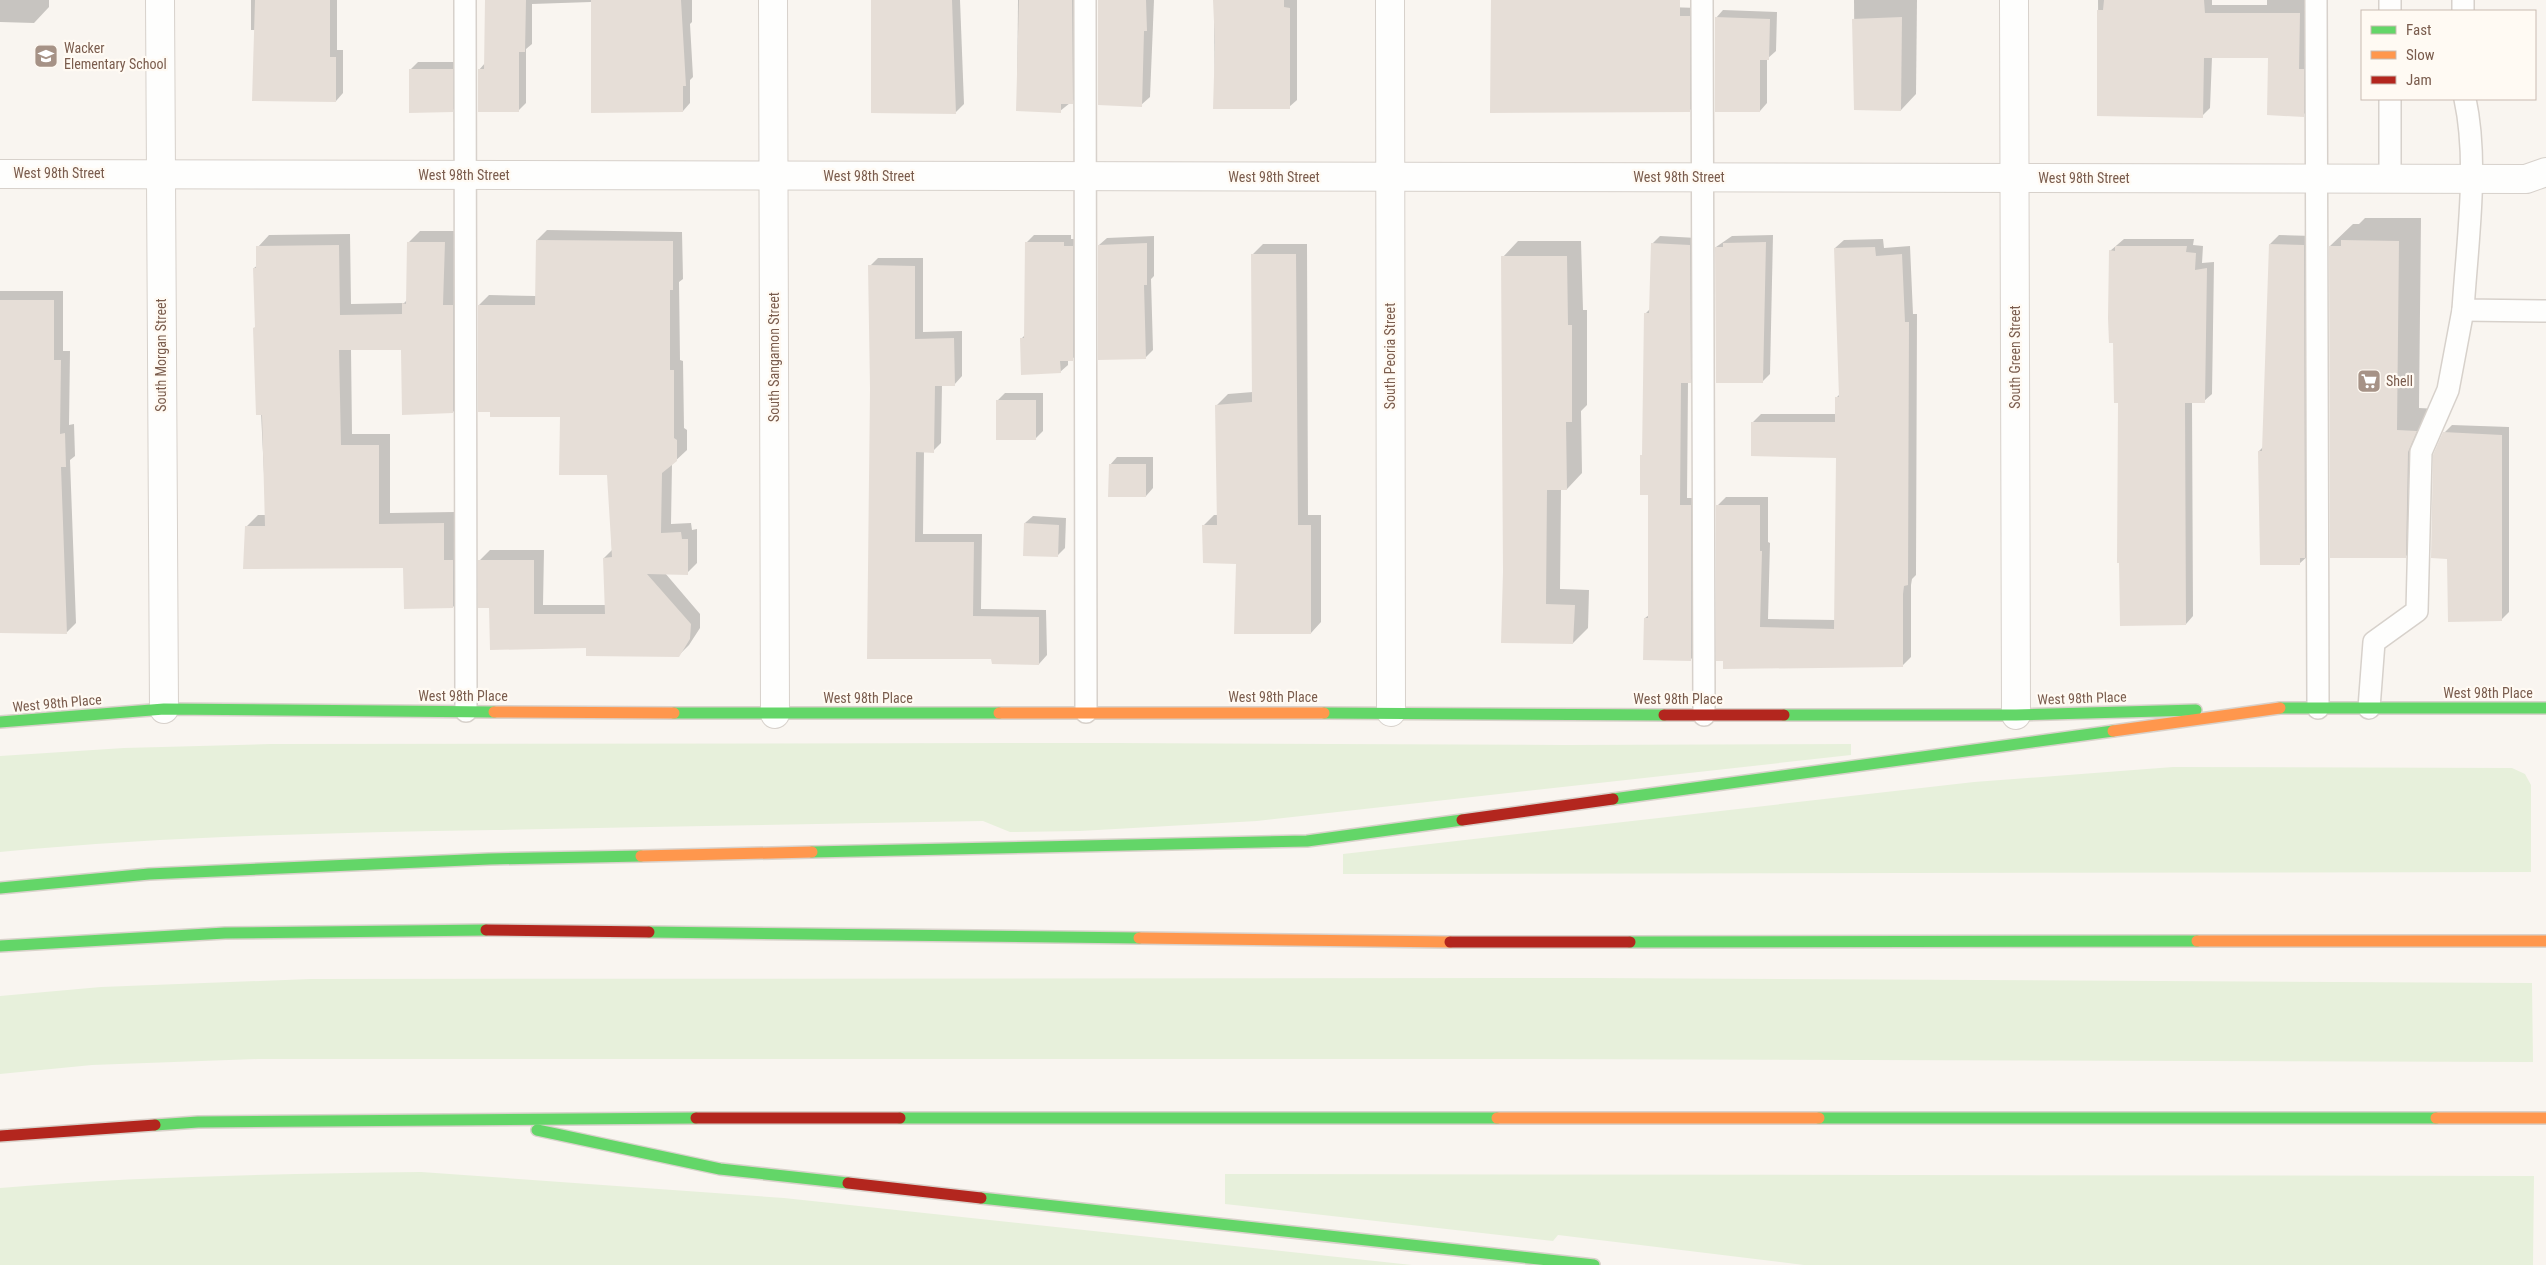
<svg xmlns="http://www.w3.org/2000/svg" width="2546" height="1265" font-family="'Roboto Condensed',sans-serif">
<style>
.green{fill:#e7f0db}
.shadow{fill:#0003}
.building{fill:#e6ded7}
.lines{fill:none;stroke-linecap:round;stroke-linejoin:round}
.lane-casing{stroke:#d7d1cb;stroke-width:24}
.street-casing{stroke:#d7d1cb;stroke-width:30}
.fast-casing{stroke:#d9d2cb;stroke-width:14}
.slow-casing{stroke:#d9d2cb;stroke-width:14}
.jam-casing{stroke:#d9d2cb;stroke-width:14}
.lane{stroke:#fefefd;stroke-width:21}
.street{stroke:#fefefd;stroke-width:28}
.fast{stroke:#63d668;stroke-width:11}
.slow{stroke:#ff974d;stroke-width:11}
.jam{stroke:#b3261e;stroke-width:11}
.labels{text-anchor:middle;dominant-baseline:central;stroke-width:4.5;stroke-linejoin:round;paint-order:stroke}
.poi-label{font-size:14px;fill:#7a5c4d;stroke:#fffaf3;text-anchor:start}
.street-label{font-size:14px;fill:#7a5c4d;stroke:#fffaf3}
</style>
<rect width="100%" height="100%" fill="#f9f5f0"/>
<g class="green">
<path d="M1114 743 1565 745 1851 744V755L1257 821 1080 831 1010 832 983 821C820 824 657 827 494 830 329 833 164 836 0 852V756L124 748 270 744Z"/>
<polygon points="2173,767 2512,768 2525,774 2531,785 2531,872 1343,874 1343,854 1974,782"/>
<polygon points="1594,978 2532,983 2533,1062 1536,1059 258,1059 92,1065 0,1074 0,996 101,987 310,979"/>
<path d="M421 1172 784 1198 1412 1265H0V1188C140 1176 281 1174 421 1172Z"/>
<polygon points="1225,1174 2534,1176 2533,1265 1804,1265 1558,1235 1553,1241 1225,1204"/>
</g>
<g class="shadow">
<polygon points="0,0 49,0 49,7 34,23 0,22"/>
<polygon points="251,0 337,0 337,50 343,50 343,93 336,101 255,30 251,30"/>
<polygon points="485,0 692,0 692,22 690,24 693,77 690,80 690,103 683,111 591,2 532,4 532,44 526,49 526,103 518,111 479,70 485,63"/>
<polygon points="872,0 960,0 964,104 956,112 872,112"/>
<polygon points="1018,0 1080,0 1080,95 1060,111 1017,109"/>
<polygon points="1099,0 1154,0 1150,97 1141,105"/>
<polygon points="1214,0 1297,0 1297,100 1289,107 1215,108"/>
<polygon points="1492,0 1544,0 1544,3 1698,8 1698,102 1689,111"/>
<polygon points="1854,0 1917,0 1916,94 1901,110 1855,109"/>
<polygon points="2098,0 2212,0 2212,5 2267,5 2267,0 2307,0 2311,107 2303,115 2269,57 2212,57 2210,108 2202,116 2099,115"/>
<polygon points="1723,10 1777,12 1776,51 1767,59 1767,103 1760,111 1716,18"/>
<polygon points="418,62 460,62 460,103 452,111 410,70"/>
<polygon points="2365,218 2421,218 2419,408 2438,409 2431,428 2428,534 2405,557 2330,246 2353,224 2359,224"/>
<polygon points="547,230 682,232 683,279 679,282 680,360 683,361 684,428 687,430 687,450 672,464 671,524 691,523 692,530 697,529 697,563 687,573 665,573 700,614 700,628 689,645 679,655 587,647 490,606 480,560 490,550 544,550 543,605 606,605 604,558 612,550 609,474 561,416 479,305 489,295 536,296 537,240"/>
<polygon points="420,231 456,231 454,294 464,294 464,400 453,412 403,349 351,349 352,434 390,434 390,513 455,512 456,548 464,595 453,607 404,567 246,527 258,515 266,515 254,268 258,265 258,247 269,235 350,234 351,304 404,303 407,300 408,243"/>
<polygon points="1034,235 1071,235 1071,239 1080,239 1080,352 1072,359 1068,360 1068,365 1060,372 1021,339 1026,334 1026,243"/>
<polygon points="1773,235 1770,374 1762,382 1716,247 1732,236"/>
<polygon points="2279,235 2313,236 2309,555 2299,564 2259,451 2264,446 2270,244"/>
<polygon points="1154,236 1154,276 1151,279 1153,350 1145,358 1099,245 1107,238"/>
<polygon points="1660,236 1697,238 1698,374 1688,382 1687,498 1698,498 1698,652 1691,659 1645,618 1649,615 1650,494 1641,456 1644,453 1646,313 1650,309 1652,244"/>
<polygon points="1883,239 1884,248 1910,246 1913,314 1917,314 1916,575 1912,579 1911,585 1911,657 1902,666 1724,667 1717,506 1726,497 1768,497 1768,542 1770,543 1768,619 1836,620 1837,456 1752,423 1761,414 1837,414 1836,398 1840,394 1835,248 1844,240"/>
<polygon points="2124,239 2194,239 2193,245 2203,246 2202,263 2214,262 2212,394 2204,401 2192,401 2193,616 2186,624 2119,402 2110,251"/>
<polygon points="1518,241 1581,241 1583,310 1587,310 1587,405 1581,411 1582,473 1567,489 1561,489 1560,589 1589,590 1588,628 1573,643 1504,572 1503,257"/>
<polygon points="1263,244 1307,244 1308,515 1321,515 1321,622 1311,633 1237,563 1203,526 1214,515 1218,515 1217,405 1228,394 1253,392 1252,255"/>
<polygon points="878,258 923,258 923,332 962,331 962,376 954,385 942,385 941,443 933,451 924,451 923,534 982,534 981,609 1046,610 1047,655 1039,664 992,657 868,657 872,389 870,266"/>
<polygon points="0,291 63,291 63,351 70,351 69,425 74,424 75,456 70,460 76,623 67,632 0,632"/>
<polygon points="1005,393 1043,393 1043,431 1035,439 997,401"/>
<polygon points="2452,425 2509,427 2509,612 2501,620 2444,433"/>
<polygon points="1117,457 1153,457 1153,488 1146,496 1110,465"/>
<polygon points="1033,516 1066,518 1065,548 1057,556 1025,523"/>
</g>
<g class="building">
<polygon points="255,0 330,0 330,57 336,57 336,102 252,101"/>
<polygon points="485,0 526,0 525,52 519,52 519,112 478,112 478,69 484,69"/>
<polygon points="591,0 681,0 686,86 683,86 683,112 591,113"/>
<polygon points="871,0 952,0 956,114 871,113"/>
<polygon points="1019,0 1072,0 1073,104 1061,104 1061,113 1016,111"/>
<polygon points="1098,0 1146,0 1147,31 1144,31 1142,107 1098,105"/>
<polygon points="1213,0 1284,0 1284,7 1290,8 1290,109 1213,109 1215,44"/>
<polygon points="1491,0 1680,0 1680,16 1690,16 1690,112 1490,113"/>
<polygon points="2104,0 2204,0 2205,13 2300,13 2299,69 2304,69 2304,117 2267,115 2268,58 2204,58 2203,118 2097,116 2097,10 2103,10"/>
<polygon points="1715,17 1770,19 1769,60 1760,60 1760,112 1715,112"/>
<polygon points="1902,17 1901,111 1854,110 1852,19"/>
<polygon points="409,69 453,69 453,112 409,113"/>
<polygon points="536,240 673,241 673,290 670,290 670,370 674,370 674,438 677,440 677,461 662,473 661,533 681,532 682,539 688,539 688,575 647,574 691,624 690,639 679,657 586,656 586,648 490,650 489,608 478,608 478,560 534,560 534,614 605,614 603,558 612,557 607,475 559,475 560,417 490,417 490,412 478,412 478,305 535,305"/>
<polygon points="2341,240 2399,241 2397,430 2417,431 2408,452 2406,558 2330,558 2329,246 2341,246"/>
<polygon points="407,242 445,242 443,305 453,305 453,413 402,415 401,350 339,350 341,445 379,445 379,524 444,523 444,560 453,560 453,608 404,609 403,568 243,569 245,526 265,526 262,415 256,415 253,328 255,327 253,268 256,268 256,246 339,245 340,315 402,314 402,303 406,304"/>
<polygon points="1025,242 1064,242 1064,246 1073,246 1073,361 1060,361 1061,373 1021,375 1020,338 1024,338"/>
<polygon points="1766,242 1763,383 1716,383 1715,247 1723,247 1723,243"/>
<polygon points="1147,243 1147,285 1144,285 1146,359 1098,360 1098,245"/>
<polygon points="1651,243 1690,245 1691,383 1681,383 1680,505 1691,505 1691,661 1643,660 1644,618 1648,618 1648,495 1640,495 1640,455 1642,455 1644,313 1649,313"/>
<polygon points="2269,244 2304,245 2305,558 2300,558 2300,565 2260,565 2258,451 2262,451"/>
<polygon points="2115,246 2187,246 2186,252 2196,253 2195,270 2207,268 2205,403 2185,403 2186,625 2120,626 2119,563 2117,563 2118,403 2114,403 2113,343 2109,343 2108,318 2109,250 2115,251"/>
<polygon points="1875,247 1876,256 1902,254 1905,322 1909,322 1908,585 1904,586 1903,594 1903,667 1723,669 1723,661 1716,661 1716,505 1760,505 1760,551 1762,551 1760,627 1834,629 1836,458 1751,456 1751,422 1835,422 1835,397 1839,397 1834,248"/>
<polygon points="1251,254 1296,254 1298,525 1311,525 1311,634 1234,634 1236,564 1203,563 1202,525 1217,525 1215,405 1252,402"/>
<polygon points="1501,256 1567,256 1568,325 1572,325 1572,422 1566,422 1567,490 1547,490 1546,604 1575,605 1573,644 1501,643 1503,572"/>
<polygon points="868,265 915,266 915,339 954,338 955,386 935,386 934,453 916,452 915,542 974,542 973,616 1039,617 1039,665 992,664 991,659 867,659 870,389"/>
<polygon points="0,300 54,300 54,360 61,360 60,434 65,433 66,467 61,467 67,634 0,633"/>
<rect x="996" y="400" width="40" height="40"/>
<polygon points="2443,432 2502,435 2502,621 2448,622 2447,559 2431,558 2433,455"/>
<polygon points="1109,464 1146,464 1146,497 1108,497"/>
<polygon points="1024,523 1059,525 1058,557 1023,556"/>
</g>
<g class="lines">
<g class="lane-casing">
<g id="lane">
<polyline points="465,0 466,711"/>
<polyline points="1085,0 1086,712"/>
<polyline points="1702,0 1704,715"/>
<polyline points="2316,0 2318,708"/>
<polyline points="2390,0 2390,11"/>
<polyline points="2463,11 2463,0"/>
<path d="M2465 99C2479 163 2467 245 2463 310L2546 311"/>
<polyline points="2390,179 2390,99"/>
<polyline points="2369,708 2374,642 2417,611 2421,452 2448,390 2463,310"/>
</g>
</g>
<g class="street-casing">
<g id="street">
<polyline points="160,0 164,709"/>
<polyline points="773,0 775,714"/>
<polyline points="1390,0 1391,712"/>
<polyline points="2014,0 2016,715"/>
<polyline points="0,174 2526,179 2546,172"/>
</g>
</g>
<g class="fast-casing">
<g id="fast">
<polyline points="2280,708 2546,708"/>
<polyline points="674,713 999,713"/>
<polyline points="1324,713 1664,715"/>
<polyline points="1784,715 2016,715 2196,710"/>
<polyline points="0,722 164,709 494,712"/>
<polyline points="1613,799 2113,731"/>
<polyline points="812,852 1307,841 1462,820"/>
<polyline points="0,888 149,874 489,859 641,856"/>
<polyline points="649,932 1139,938"/>
<polyline points="1630,942 2197,941"/>
<polyline points="0,946 225,933 486,930"/>
<polyline points="900,1118 1497,1118"/>
<polyline points="1819,1118 2436,1118"/>
<polyline points="155,1125 198,1122 696,1118"/>
<polyline points="537,1130 720,1169 848,1183"/>
<polyline points="981,1198 1594,1265"/>
</g>
</g>
<g class="slow-casing">
<g id="slow">
<polyline points="494,712 674,713"/>
<polyline points="999,713 1324,713"/>
<polyline points="2113,731 2280,708"/>
<polyline points="641,856 812,852"/>
<polyline points="1139,938 1450,942"/>
<polyline points="2197,941 2546,941"/>
<polyline points="1497,1118 1819,1118"/>
<polyline points="2436,1118 2546,1118"/>
</g>
</g>
<g class="jam-casing">
<g id="jam">
<polyline points="1664,715 1784,715"/>
<polyline points="1462,820 1613,799"/>
<polyline points="486,930 649,932"/>
<polyline points="1450,942 1630,942"/>
<polyline points="696,1118 900,1118"/>
<polyline points="0,1136 155,1125"/>
<polyline points="848,1183 981,1198"/>
</g>
</g>
<use href="#lane" class="lane"/>
<use href="#street" class="street"/>
<use href="#fast" class="fast"/>
<use href="#slow" class="slow"/>
<use href="#jam" class="jam"/>
</g>
<defs>
<g id="school-square" transform="scale(1.25)"><rect x="-9" y="-9" width="18" height="18" rx="4" fill="#a69286" stroke="#fffaf3"/><path d="M0-5L7-2L0 1L-7-2ZM-4 1L0 2.5L4 1V4Q0 6-4 4Z" fill="#fff"/></g>
<g id="supermarket-square" transform="scale(1.25)"><rect x="-9" y="-9" width="18" height="18" rx="4" fill="#a69286" stroke="#fffaf3"/><path d="M-6-5.5h2.5l.6 2H6L4.5 2H-2.5L-4.4-4H-6ZM-1.5 3.2a1.3 1.3 0 1 0 .1 0ZM3 3.2a1.3 1.3 0 1 0 .1 0Z" fill="#fff"/></g>
</defs>
<g fill-rule="evenodd">
<use href="#school-square" x="46" y="56"/>
<use href="#supermarket-square" x="2369" y="381"/>
</g>
<g class="labels">
<g class="poi-label">
<text x="64" y="48">Wacker<tspan x="64" dy="16">Elementary School</tspan></text>
<text x="2386" y="381">Shell</text>
</g>
<g class="street-label">
<text x="59" y="173">West 98th Street</text>
<text x="464" y="175">West 98th Street</text>
<text x="869" y="176">West 98th Street</text>
<text x="1274" y="177">West 98th Street</text>
<text x="1679" y="177">West 98th Street</text>
<text x="2084" y="178">West 98th Street</text>
<text transform="translate(161 355) rotate(-90)">South Morgan Street</text>
<text transform="translate(1390 356) rotate(-90)">South Peoria Street</text>
<text transform="translate(774 357) rotate(-90)">South Sangamon Street</text>
<text transform="translate(2015 357) rotate(-90)">South Green Street</text>
<text x="2488" y="693">West 98th Place</text>
<text x="463" y="696">West 98th Place</text>
<text x="1273" y="697">West 98th Place</text>
<text x="868" y="698">West 98th Place</text>
<text transform="translate(2082 698) rotate(-2)">West 98th Place</text>
<text x="1678" y="699">West 98th Place</text>
<text transform="translate(57 703) rotate(-5)">West 98th Place</text>
</g>
</g>
<rect x="2361" y="10" width="175" height="90" fill="#fffaf3" stroke="#cabbb1"/>
<rect x="2371" y="26" width="25" height="8" fill="#63d668" stroke="#cabbb1"/>
<text x="2406" y="35" font-size="15" fill="#7a5c4d">Fast</text>
<rect x="2371" y="51" width="25" height="8" fill="#ff974d" stroke="#cabbb1"/>
<text x="2406" y="60" font-size="15" fill="#7a5c4d">Slow</text>
<rect x="2371" y="76" width="25" height="8" fill="#b3261e" stroke="#cabbb1"/>
<text x="2406" y="85" font-size="15" fill="#7a5c4d">Jam</text>
</svg>
